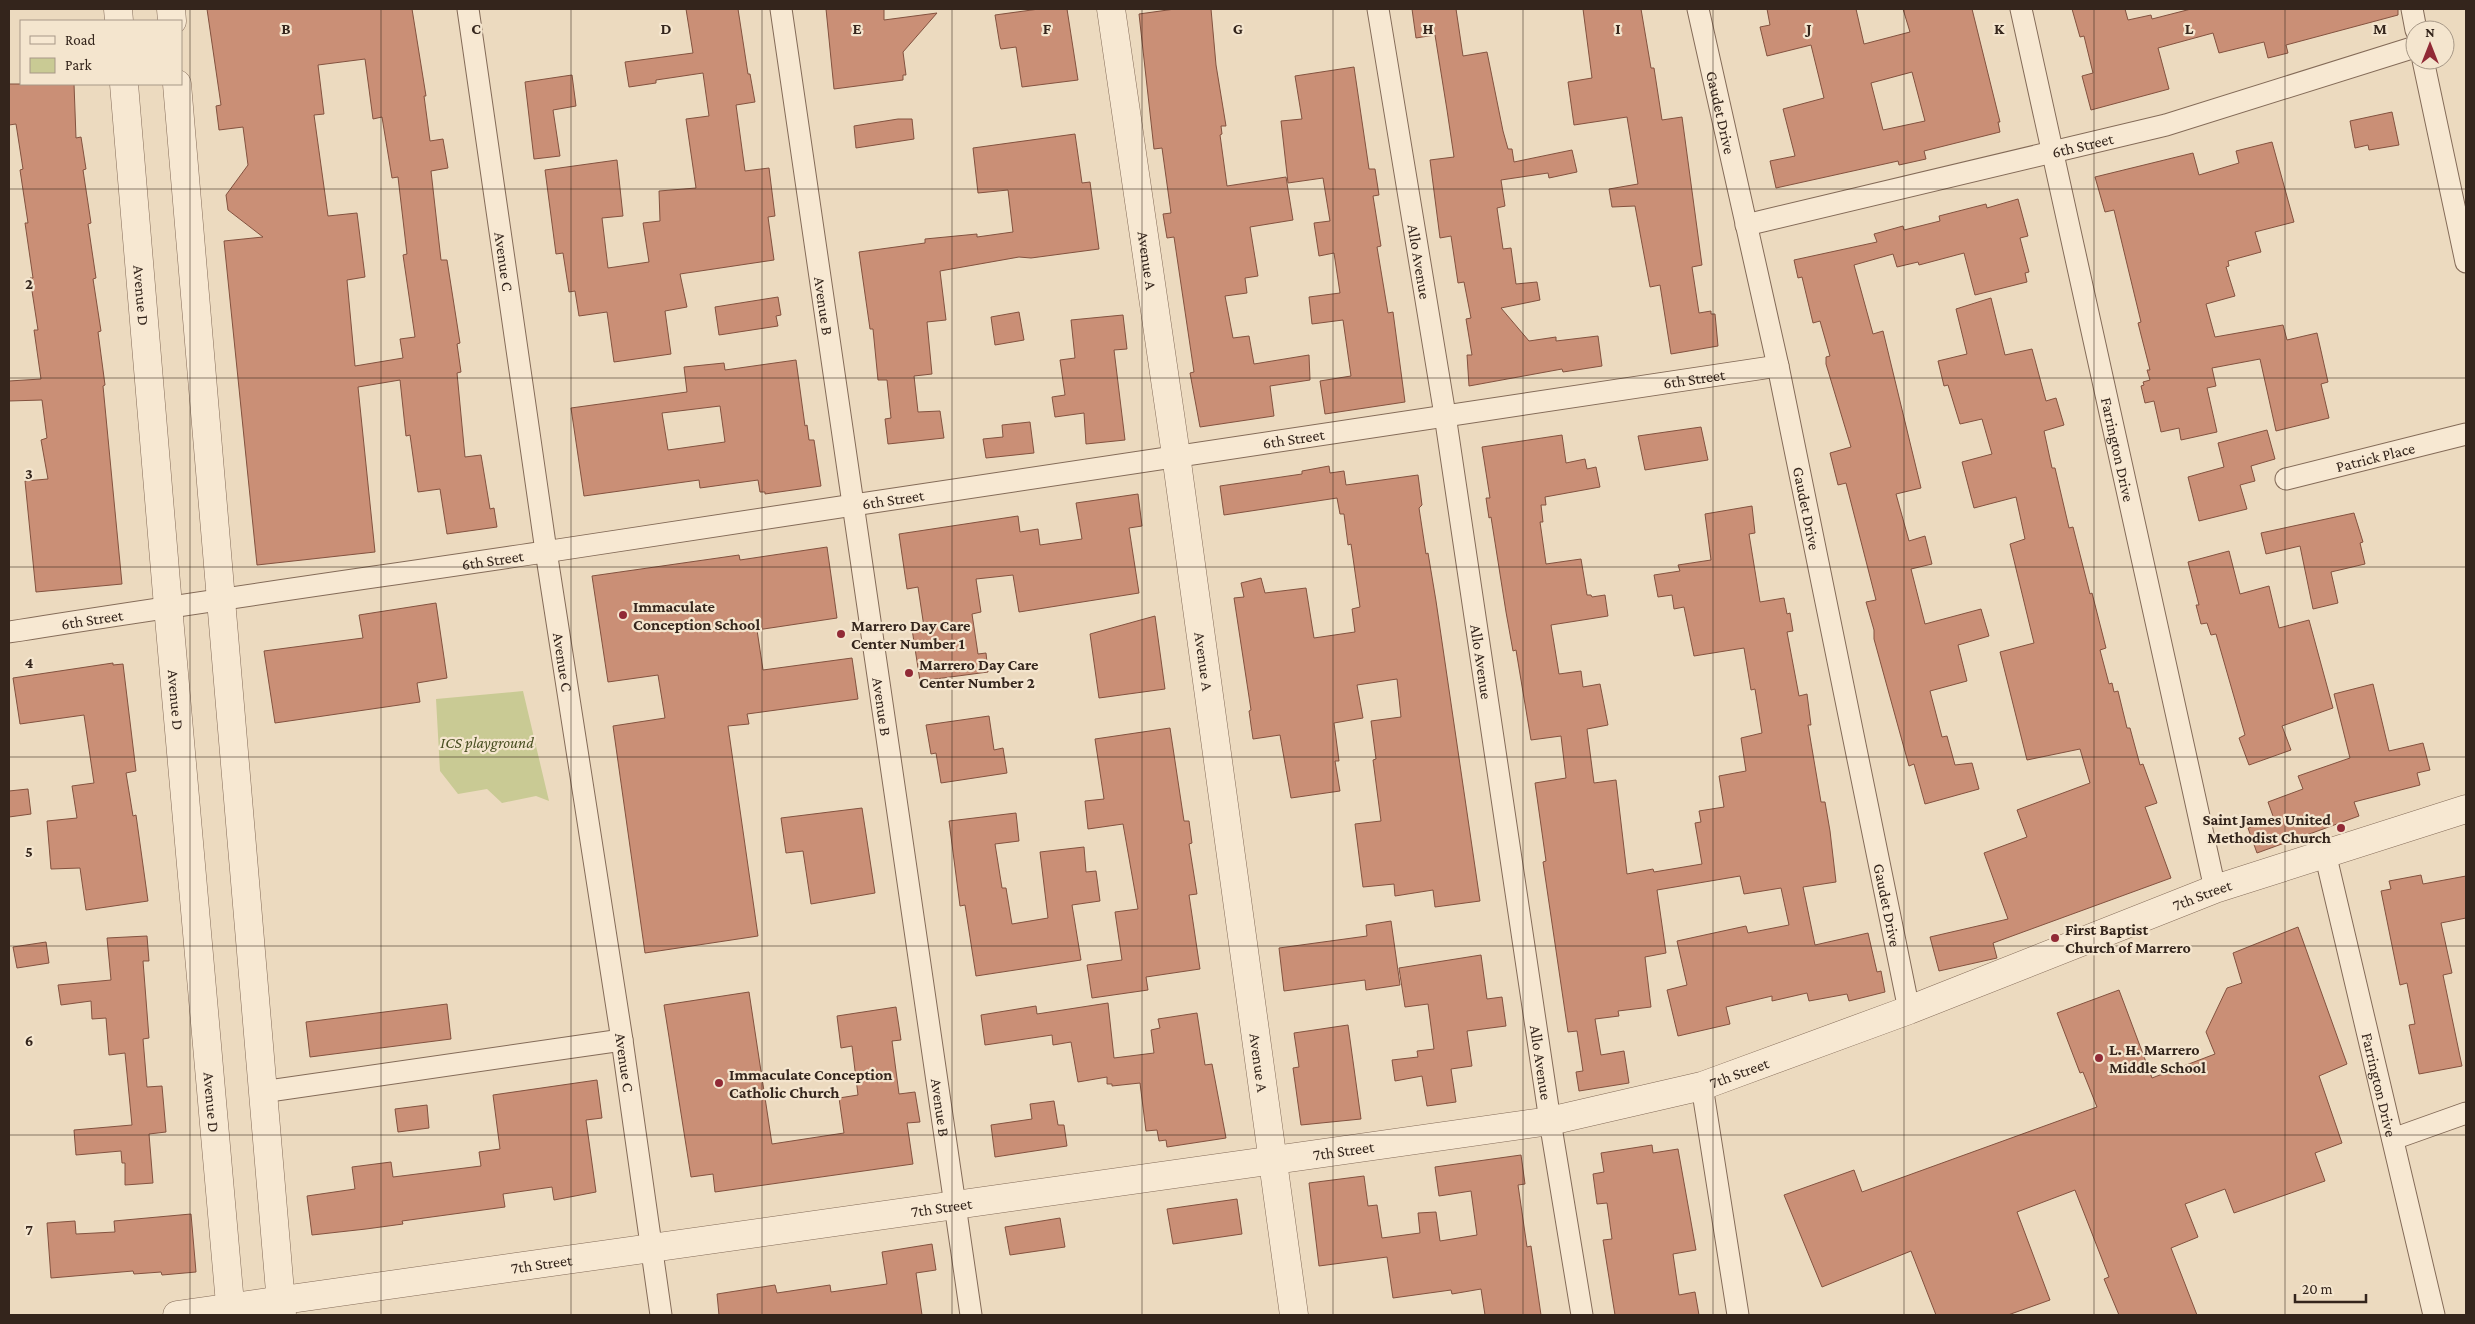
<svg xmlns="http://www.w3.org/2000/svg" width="2475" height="1324" font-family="'Crimson Pro',serif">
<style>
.green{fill:#c9ca94}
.building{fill:#ca8f76;stroke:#83523f;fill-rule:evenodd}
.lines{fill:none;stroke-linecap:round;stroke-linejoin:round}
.minor-casing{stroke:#846b58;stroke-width:23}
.tertiary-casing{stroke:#846b58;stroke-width:29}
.minor{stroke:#f7e8d2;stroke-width:21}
.tertiary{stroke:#f7e8d2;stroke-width:28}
.grid{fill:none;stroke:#34251c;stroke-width:1;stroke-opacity:0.55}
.poi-dot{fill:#912a36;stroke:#f4e5ce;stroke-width:2}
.labels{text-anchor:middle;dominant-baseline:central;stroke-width:4.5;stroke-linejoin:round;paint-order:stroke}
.street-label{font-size:16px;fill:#34251c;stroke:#f4e5ce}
.poi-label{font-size:16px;font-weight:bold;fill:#34251c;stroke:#f4e5ce;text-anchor:start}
.park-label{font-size:16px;font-style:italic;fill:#4a5023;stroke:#f4e5ce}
.grid-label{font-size:16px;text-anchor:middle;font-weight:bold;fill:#34251c;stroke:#f4e5ce;stroke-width:4.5;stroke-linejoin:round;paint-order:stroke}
</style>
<rect width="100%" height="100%" fill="#ecdabf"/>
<polygon class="green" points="523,691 549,801 536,796 502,803 487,789 458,794 440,771 436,699"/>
<g class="building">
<path d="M207 9H412L426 96H424L430 141 443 139 448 168 431 171 441 260H447L460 343 457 344 461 372 457 373 465 457 481 455 490 509 494 508 497 527 447 534 440 489 418 492 410 435 406 436 400 380 358 387 375 552 257 565 224 241 263 237 228 210 226 195 248 165 243 127 219 130 216 106 221 105ZM365 59 373 119 382 117 392 178 398 177 407 254 403 255 415 337 400 339 403 358 355 366 347 280 365 277 357 213 328 216 314 115 324 114 318 65Z"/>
<polygon points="686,9 738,9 748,74 750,74 755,102 736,105 745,171 769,168 775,216 768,217 774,260 680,274 687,307 665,311 671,354 614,362 607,312 579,316 575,291 569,292 563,253 556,254 545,170 617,160 623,216 602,218 608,268 649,262 643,223 660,221 659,191 696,188 686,119 709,116 703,73 656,80 656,83 629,87 625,62 693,53"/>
<polygon points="826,9 884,9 884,20 937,13 903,52 906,75 903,75 903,80 834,89"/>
<polygon points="1039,9 1067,9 1078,80 1022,87 1016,47 1001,49 1000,46 995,15"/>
<polygon points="1175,9 1211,9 1216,65 1226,126 1221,126 1222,134 1220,135 1227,186 1286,177 1293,220 1250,227 1258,276 1245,278 1247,293 1225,296 1233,338 1249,336 1254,364 1309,355 1310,380 1270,386 1274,416 1200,427 1190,373 1194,372 1174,237 1167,238 1163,214 1171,213 1162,148 1154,149 1139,14"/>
<polygon points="1412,9 1456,9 1463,56 1487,52 1503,131 1508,149 1512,149 1514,162 1572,150 1577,172 1549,178 1548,173 1501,180 1505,206 1497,208 1503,249 1511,248 1516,284 1537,282 1540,300 1501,308 1529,341 1556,337 1556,341 1598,336 1602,366 1563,372 1562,369 1469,386 1467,355 1472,355 1466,319 1471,318 1464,282 1458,283 1451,236 1440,238 1430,160 1454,157 1447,110 1435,35 1416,38"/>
<polygon points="1583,9 1641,9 1651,68 1654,68 1662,120 1682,117 1702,265 1692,267 1699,313 1711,311 1711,314 1715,314 1718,346 1671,354 1660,285 1650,287 1635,206 1612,207 1609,189 1638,184 1627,117 1574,125 1568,82 1592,78"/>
<path d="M1767 9H1856L1864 44 1910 32 1903 9H1972L2000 122H1998L2000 132 1924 151 1926 159 1899 165 1898 161 1776 188 1770 161 1795 156 1783 109 1824 98 1811 45 1767 56 1760 27 1770 25ZM1912 72 1925 121 1883 130 1871 83Z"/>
<polygon points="2072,9 2125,9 2128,20 2151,15 2152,19 2191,9 2398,9 2398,15 2286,45 2288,53 2268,58 2264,42 2219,53 2213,33 2158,48 2169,89 2091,110 2082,76 2093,73 2084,36 2080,37"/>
<polygon points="1354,67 1369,169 1375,169 1379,195 1373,196 1381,246 1377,247 1388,313 1393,312 1405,402 1325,414 1320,381 1351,376 1343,320 1312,324 1309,297 1340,293 1334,253 1319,256 1314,223 1330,221 1323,178 1288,183 1281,121 1302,119 1295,76"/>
<polygon points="572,75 576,106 553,110 560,156 534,159 525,82"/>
<polygon points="9,84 74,84 76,138 81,137 86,169 83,170 91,223 88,224 96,278 93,279 101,331 98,332 105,385 103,386 122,584 36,592 25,481 48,479 41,440 47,438 42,400 9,401 9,381 41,379 34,330 38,330 30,278 33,278 25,223 28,223 20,170 23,169 16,124 9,125"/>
<polygon points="2392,112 2399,145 2369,150 2368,145 2355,148 2350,121"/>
<polygon points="898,119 912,119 914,139 856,148 854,126"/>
<polygon points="1075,134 1082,183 1090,182 1099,249 1031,258 1019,257 940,271 946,320 927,322 932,374 914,376 918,412 940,411 944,438 888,444 885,419 891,418 887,380 878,380 873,329 870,329 859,252 925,243 925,239 977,234 977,237 1013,232 1008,190 978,193 973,148"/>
<polygon points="2272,142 2294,222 2255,232 2261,252 2228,261 2229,266 2226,267 2235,296 2206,304 2215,337 2283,325 2287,340 2317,333 2328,382 2321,384 2329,418 2276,431 2260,359 2212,368 2216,386 2207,388 2217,432 2181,440 2179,428 2161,432 2154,401 2145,403 2141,386 2144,385 2143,382 2150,380 2147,370 2150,370 2138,323 2141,322 2114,210 2105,212 2095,177 2193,153 2199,175 2239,163 2236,151"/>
<polygon points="2018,199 2028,236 2020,238 2029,272 2025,273 2027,282 1975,295 1964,253 1919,265 1918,262 1897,267 1893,254 1854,265 1873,334 1883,331 1921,488 1896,494 1909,541 1925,536 1932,564 1911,569 1925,624 1981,609 1989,636 1958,645 1967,681 1930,691 1942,737 1947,736 1955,765 1972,763 1979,789 1925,804 1914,764 1909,766 1874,639 1874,630 1866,602 1876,600 1846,483 1838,485 1830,453 1851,447 1826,364 1826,357 1830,356 1820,321 1813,323 1802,277 1798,278 1794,260 1877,242 1874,234 1903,226 1904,230 1940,221 1939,216 1986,204 1987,208"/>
<polygon points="778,297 781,315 776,316 778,326 719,335 715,307"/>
<polygon points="1991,298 2005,355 2032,349 2046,401 2056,398 2064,425 2044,431 2052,468 2055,468 2069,528 2073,527 2090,594 2092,593 2106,648 2100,650 2109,684 2112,683 2114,692 2118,691 2127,728 2130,728 2140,765 2143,764 2157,803 2145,807 2171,878 1993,943 1997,958 1939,971 1930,937 2008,919 1984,853 2027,837 2017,810 2090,783 2080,749 2027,760 2000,652 2034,643 2010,544 2025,539 2016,497 1974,508 1962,462 1992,454 1982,419 1960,424 1948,385 1944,386 1938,361 1967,354 1956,309"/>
<polygon points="1019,312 1024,340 995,345 991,317"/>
<polygon points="1123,315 1127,349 1114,350 1125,440 1086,444 1084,413 1055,417 1052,397 1065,395 1060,360 1075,358 1071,320"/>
<path d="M796 360 805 426 807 425 809 440H814L821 486 765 494V492H760L758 480 700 488 699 480 584 496 571 408 687 392 684 367 724 363 725 370ZM720 406 725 442 668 450 662 413Z"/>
<polygon points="1030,422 1034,453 986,458 983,439 1003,437 1002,425"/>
<polygon points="1701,427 1708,460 1645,470 1638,436"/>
<polygon points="2267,430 2275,459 2251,466 2255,481 2240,485 2247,509 2199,521 2188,477 2224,467 2218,443"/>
<polygon points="1562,435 1566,463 1585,459 1587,469 1596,467 1600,487 1545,497 1546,505 1541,505 1543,522 1540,522 1546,564 1581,559 1587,595 1591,595 1592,597 1605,595 1608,616 1551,625 1559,674 1581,671 1583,687 1600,684 1608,725 1587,729 1594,783 1616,780 1627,874 1653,869 1654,872 1702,864 1695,823 1701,822 1699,811 1724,807 1719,776 1746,771 1741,738 1762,733 1755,689 1751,690 1744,648 1694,656 1684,607 1674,609 1672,595 1658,597 1654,575 1680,571 1678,565 1711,560 1705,514 1752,506 1755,533 1749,534 1760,602 1784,598 1787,614 1790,613 1793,631 1787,632 1799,696 1807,694 1811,725 1808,725 1821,802 1825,802 1830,831 1836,882 1803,887 1815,945 1868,933 1877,972 1881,971 1885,992 1849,1001 1847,994 1809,1001 1807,993 1772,1001 1772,996 1726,1007 1730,1024 1678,1036 1667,990 1687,985 1677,941 1746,926 1748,933 1789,925 1781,888 1744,894 1740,876 1657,890 1666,953 1645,957 1651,1007 1618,1011 1619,1016 1595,1019 1601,1055 1624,1051 1629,1083 1579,1091 1576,1072 1583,1071 1577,1031 1568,1032 1543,862 1546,861 1535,783 1566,778 1561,736 1531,740 1516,650 1513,651 1506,612 1491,517 1489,518 1486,498 1490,498 1482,447"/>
<polygon points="1329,466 1330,473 1344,471 1346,485 1418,475 1422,505 1419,508 1426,554 1428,553 1436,601 1480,901 1435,907 1433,890 1395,896 1394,884 1363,887 1355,824 1381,821 1373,760 1376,759 1371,721 1401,717 1397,679 1357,685 1363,718 1334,723 1339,761 1335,761 1340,791 1291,798 1280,735 1253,739 1249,711 1251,710 1234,598 1244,597 1241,583 1261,578 1265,593 1306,588 1314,638 1355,632 1352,609 1360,607 1351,544 1348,545 1344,514 1340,514 1337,498 1224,515 1220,486 1302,474 1302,471"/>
<polygon points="1138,494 1142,526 1129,528 1139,593 1019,612 1013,575 976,579 981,612 972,614 978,654 986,653 988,672 920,681 912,629 924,627 918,587 907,589 899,534 1018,516 1020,532 1038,529 1040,545 1082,539 1076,503"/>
<polygon points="2354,513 2363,542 2360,543 2365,564 2331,572 2338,603 2313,609 2300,546 2266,554 2261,533"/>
<polygon points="827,547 837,618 757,630 763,670 852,658 858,699 747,714 749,724 728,726 758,936 645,953 613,726 665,718 658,675 608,682 592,576 739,555 740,560"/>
<polygon points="2229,551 2240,594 2269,586 2279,628 2309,620 2333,708 2282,726 2291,750 2249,765 2239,738 2245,735 2216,634 2211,635 2207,623 2201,624 2196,605 2199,605 2188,562"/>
<polygon points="436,603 447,678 417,683 420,702 275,723 264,651 363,638 359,615"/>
<polygon points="1155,616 1165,689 1099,698 1090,634"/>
<polygon points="113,663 113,665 123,664 136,771 126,773 133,816 136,815 148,901 86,910 80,868 51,869 47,821 77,818 72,786 94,783 84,715 20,724 13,678"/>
<polygon points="2373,684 2389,751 2423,743 2430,770 2417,773 2420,785 2354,802 2359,816 2257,853 2248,828 2274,819 2268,802 2303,789 2298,776 2350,758 2334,694"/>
<polygon points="989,716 994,750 1003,748 1007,773 941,783 936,753 931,754 926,725"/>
<polygon points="1170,728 1184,821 1189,821 1192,843 1189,844 1197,894 1189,895 1200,969 1146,977 1148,990 1092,998 1087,965 1122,960 1115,912 1138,909 1123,824 1088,829 1085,801 1104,799 1095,739"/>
<polygon points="28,789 31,814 9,817 9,791"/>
<polygon points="862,808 875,893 811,904 803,851 786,853 781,818"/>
<polygon points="1016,813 1019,841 995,844 1002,888 1006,888 1012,924 1048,918 1040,852 1084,847 1086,872 1096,871 1100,901 1072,905 1081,960 976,976 965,905 960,906 949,821"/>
<polygon points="2421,875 2423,884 2466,876 2466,918 2441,923 2452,973 2443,975 2462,1066 2419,1074 2409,1025 2415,1024 2407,983 2400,985 2381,891 2391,889 2389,881"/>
<polygon points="1391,921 1400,985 1366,990 1365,980 1284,991 1279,948 1367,936 1366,925"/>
<polygon points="2298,927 2347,1064 2319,1076 2342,1143 2315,1153 2325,1181 2234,1213 2225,1189 2185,1204 2198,1237 2171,1248 2197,1315 2119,1315 2104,1279 2109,1277 2075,1190 2017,1212 2050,1300 2008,1315 1936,1315 1911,1251 1822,1287 1784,1195 1854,1170 1862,1192 2097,1107 2083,1072 2080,1073 2057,1013 2119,990 2152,1078 2215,1054 2206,1032 2227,988 2242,983 2233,953"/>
<polygon points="147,936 149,961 143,961 149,1038 143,1039 147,1087 162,1086 166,1132 149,1134 153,1183 125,1185 125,1163 122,1163 121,1151 76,1155 74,1130 132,1125 125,1053 109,1055 106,1018 92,1019 91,1001 61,1005 58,985 111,980 107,938"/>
<polygon points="46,942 49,963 17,968 13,947"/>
<polygon points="1481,955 1487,999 1502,997 1506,1026 1467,1031 1472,1066 1451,1069 1456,1102 1427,1106 1422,1076 1395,1081 1392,1060 1418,1057 1417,1051 1434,1049 1428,1004 1405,1007 1399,968"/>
<polygon points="749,992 772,1144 844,1133 839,1098 858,1095 852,1046 841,1048 837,1016 896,1007 901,1040 892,1041 899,1094 915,1092 920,1122 907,1123 913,1164 715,1192 713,1174 691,1177 664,1005"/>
<polygon points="1108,1003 1114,1058 1154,1053 1151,1030 1160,1028 1158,1019 1197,1013 1205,1065 1212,1064 1226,1138 1167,1147 1166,1140 1159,1141 1157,1130 1146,1131 1140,1083 1112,1086 1112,1084 1107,1084 1107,1077 1078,1082 1071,1042 1053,1045 1052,1035 985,1045 981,1015 1036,1006 1037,1014"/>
<polygon points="447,1004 451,1039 310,1057 306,1022"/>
<polygon points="1348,1025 1361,1119 1301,1125 1293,1068 1299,1067 1294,1033"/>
<polygon points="597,1080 602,1118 586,1120 596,1192 554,1200 552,1187 503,1194 505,1207 402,1221 403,1224 366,1229 312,1235 307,1196 355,1189 352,1167 391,1162 393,1177 481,1166 479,1152 500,1149 493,1095"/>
<polygon points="1054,1101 1058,1125 1064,1125 1067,1146 995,1157 991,1125 1032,1119 1030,1104"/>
<polygon points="427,1105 429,1128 398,1132 395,1109"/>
<polygon points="1652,1145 1653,1153 1678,1149 1696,1250 1673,1254 1679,1295 1695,1292 1699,1315 1615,1315 1603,1240 1612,1239 1607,1203 1597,1204 1593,1174 1604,1172 1601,1153"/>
<polygon points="1521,1155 1525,1184 1518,1185 1527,1247 1531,1246 1541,1315 1485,1315 1481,1289 1452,1294 1451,1290 1393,1298 1387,1257 1319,1266 1309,1183 1364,1176 1368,1206 1377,1205 1382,1238 1420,1233 1418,1213 1436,1212 1440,1241 1477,1235 1471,1191 1439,1196 1435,1167"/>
<polygon points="1237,1199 1242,1234 1173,1244 1167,1209"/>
<polygon points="191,1214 196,1272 162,1275 161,1272 134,1274 133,1271 51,1278 47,1223 75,1221 76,1234 115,1232 114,1221"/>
<polygon points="1060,1218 1065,1247 1010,1255 1005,1227"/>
<polygon points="932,1244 936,1270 916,1273 922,1315 719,1315 717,1294 775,1285 777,1293 830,1285 831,1292 887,1284 882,1252"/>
</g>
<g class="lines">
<g class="minor-casing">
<g id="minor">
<path id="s1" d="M468 9 546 551 622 1040 661 1315"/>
<path id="s2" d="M781 9 971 1315"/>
<path id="s3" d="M1378 9 1445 415 1550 1121 1582 1315"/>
<path id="s4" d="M1698 9 1778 366 1909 1010"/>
<path id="s5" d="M2021 9 2215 889"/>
<polyline points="2412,9 2416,30"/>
<polyline points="2423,60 2466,262"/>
<path id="s6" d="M1746 225 2166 125 2415 47"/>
<path id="s7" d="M2286 479 2466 434"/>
<path id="s8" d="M9 632C189 603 370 578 551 551 960 489 1369 426 1778 366"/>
<path id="s9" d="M2325 853 2434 1315"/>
<polyline points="1702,1086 1738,1315"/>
<polyline points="262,1092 622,1040"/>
<polyline points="2393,1139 2466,1113"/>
</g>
</g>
<g class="tertiary-casing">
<g id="tertiary">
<polyline points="118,9 119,21"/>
<polyline points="171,9 172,21"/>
<path id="s10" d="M1111 9 1176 455 1294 1315"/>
<path id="s11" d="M124 84 168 606 231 1315"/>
<polyline points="177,84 282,1315"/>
<path id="s12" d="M177 1315 1550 1121 1702 1086 1909 1010 2215 889 2466 809"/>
</g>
</g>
<use href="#minor" class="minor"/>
<use href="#tertiary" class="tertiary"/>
</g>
<path class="grid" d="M190 9V1315M381 9V1315M571 9V1315M762 9V1315M952 9V1315M1142 9V1315M1333 9V1315M1523 9V1315M1713 9V1315M1904 9V1315M2094 9V1315M2285 9V1315M9 189H2466M9 378H2466M9 567H2466M9 757H2466M9 946H2466M9 1135H2466"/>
<g class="poi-dot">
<circle cx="623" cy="615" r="5"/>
<circle cx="841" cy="634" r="5"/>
<circle cx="909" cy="673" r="5"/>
<circle cx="2341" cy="828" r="5"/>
<circle cx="2055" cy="938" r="5"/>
<circle cx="2099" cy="1058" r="5"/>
<circle cx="719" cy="1083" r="5"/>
</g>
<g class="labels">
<g class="street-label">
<text stroke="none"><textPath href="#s4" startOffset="106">Gaudet Drive</textPath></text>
<text stroke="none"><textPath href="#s6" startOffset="346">6th Street</textPath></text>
<text stroke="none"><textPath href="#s1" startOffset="255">Avenue C</textPath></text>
<text stroke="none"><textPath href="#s10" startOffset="254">Avenue A</textPath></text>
<text stroke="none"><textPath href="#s3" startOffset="256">Allo Avenue</textPath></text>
<text stroke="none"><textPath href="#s11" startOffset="212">Avenue D</textPath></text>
<text stroke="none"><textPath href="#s2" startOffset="300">Avenue B</textPath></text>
<text stroke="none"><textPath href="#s8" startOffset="1704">6th Street</textPath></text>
<text stroke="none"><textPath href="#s8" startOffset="1299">6th Street</textPath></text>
<text stroke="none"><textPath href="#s5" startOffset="451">Farrington Drive</textPath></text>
<text stroke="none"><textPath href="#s7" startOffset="92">Patrick Place</textPath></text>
<text stroke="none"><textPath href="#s8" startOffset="894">6th Street</textPath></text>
<text stroke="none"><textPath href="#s4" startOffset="511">Gaudet Drive</textPath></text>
<text stroke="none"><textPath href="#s8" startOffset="489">6th Street</textPath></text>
<text stroke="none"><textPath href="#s8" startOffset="84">6th Street</textPath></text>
<text stroke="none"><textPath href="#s1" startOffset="660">Avenue C</textPath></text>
<text stroke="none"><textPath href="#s10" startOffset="659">Avenue A</textPath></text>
<text stroke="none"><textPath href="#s3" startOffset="661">Allo Avenue</textPath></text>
<text stroke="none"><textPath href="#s11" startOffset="618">Avenue D</textPath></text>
<text stroke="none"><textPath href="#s2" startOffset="705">Avenue B</textPath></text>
<text stroke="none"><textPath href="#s12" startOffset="2078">7th Street</textPath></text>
<text stroke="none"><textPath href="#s4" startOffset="916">Gaudet Drive</textPath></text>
<text stroke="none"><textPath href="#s1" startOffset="1065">Avenue C</textPath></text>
<text stroke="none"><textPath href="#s3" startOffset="1066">Allo Avenue</textPath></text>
<text stroke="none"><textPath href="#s10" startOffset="1064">Avenue A</textPath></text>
<text stroke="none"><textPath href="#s12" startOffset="1582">7th Street</textPath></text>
<text stroke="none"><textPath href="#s9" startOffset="238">Farrington Drive</textPath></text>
<text stroke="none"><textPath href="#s11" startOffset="1022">Avenue D</textPath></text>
<text stroke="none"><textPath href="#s2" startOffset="1110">Avenue B</textPath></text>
<text stroke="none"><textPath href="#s12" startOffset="1178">7th Street</textPath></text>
<text stroke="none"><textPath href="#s12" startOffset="772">7th Street</textPath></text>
<text stroke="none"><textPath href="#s12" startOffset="368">7th Street</textPath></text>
</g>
<g class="poi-label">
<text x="633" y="606">Immaculate<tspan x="633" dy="18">Conception School</tspan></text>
<text x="851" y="625">Marrero Day Care<tspan x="851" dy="18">Center Number 1</tspan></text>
<text x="919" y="664">Marrero Day Care<tspan x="919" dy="18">Center Number 2</tspan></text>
<text x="2331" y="819" text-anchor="end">Saint James United<tspan x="2331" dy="18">Methodist Church</tspan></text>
<text x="2065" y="929">First Baptist<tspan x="2065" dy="18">Church of Marrero</tspan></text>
<text x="2109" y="1049">L. H. Marrero<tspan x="2109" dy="18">Middle School</tspan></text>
<text x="729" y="1074">Immaculate Conception<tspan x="729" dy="18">Catholic Church</tspan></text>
</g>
<g class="park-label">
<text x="487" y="742">ICS playground</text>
</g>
</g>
<g class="grid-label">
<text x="286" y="34">B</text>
<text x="476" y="34">C</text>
<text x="666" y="34">D</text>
<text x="857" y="34">E</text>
<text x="1047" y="34">F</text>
<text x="1238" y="34">G</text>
<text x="1428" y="34">H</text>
<text x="1618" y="34">I</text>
<text x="1809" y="34">J</text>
<text x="1999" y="34">K</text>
<text x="2189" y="34">L</text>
<text x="2380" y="34">M</text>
<text x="29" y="289">2</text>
<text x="29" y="479">3</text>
<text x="29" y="668">4</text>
<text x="29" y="857">5</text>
<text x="29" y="1046">6</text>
<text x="29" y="1235">7</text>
</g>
<rect width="2475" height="1324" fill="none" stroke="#34251c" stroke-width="20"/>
<rect x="20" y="20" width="162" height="65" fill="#f4e5ce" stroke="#a79887"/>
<rect x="30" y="36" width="25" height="8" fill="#f7e8d2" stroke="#a79887"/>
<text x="65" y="45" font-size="15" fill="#34251c">Road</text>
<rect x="30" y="58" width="25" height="15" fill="#c9ca94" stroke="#a79887"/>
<text x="65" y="70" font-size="15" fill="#34251c">Park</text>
<g transform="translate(2430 45)"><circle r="24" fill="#f4e5ce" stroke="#a79887"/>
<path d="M0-4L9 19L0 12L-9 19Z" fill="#912a36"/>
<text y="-8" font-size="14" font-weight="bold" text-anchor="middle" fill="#34251c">N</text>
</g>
<path d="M2295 1294v8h71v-8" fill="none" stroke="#34251c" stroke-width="2.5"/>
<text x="2302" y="1294" font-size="15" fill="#34251c" stroke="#f4e5ce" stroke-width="4" paint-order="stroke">20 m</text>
</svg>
